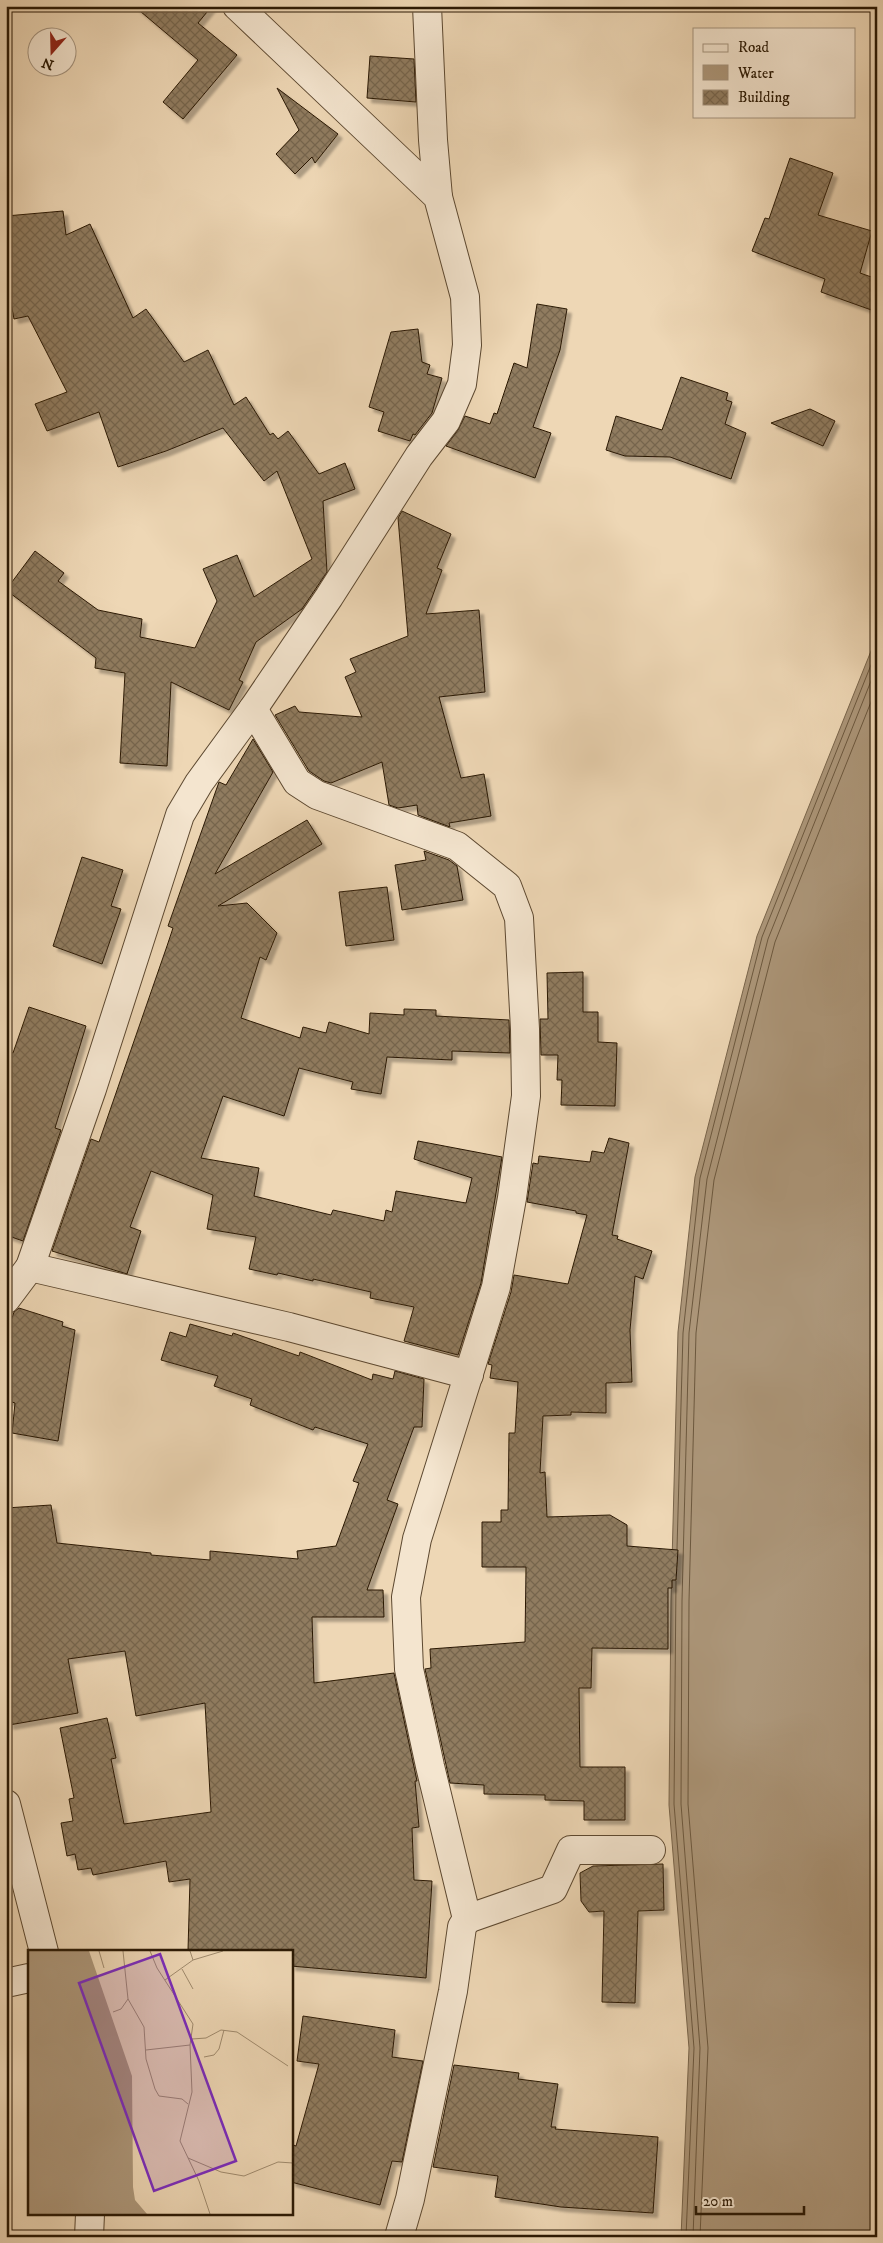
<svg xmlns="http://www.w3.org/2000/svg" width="883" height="2243" font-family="'IM FELL DW Pica',serif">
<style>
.water{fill:#ac9679;stroke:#78644a}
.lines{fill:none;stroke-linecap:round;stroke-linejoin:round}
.shore{stroke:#6c583e;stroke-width:1}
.building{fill:url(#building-cross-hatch);stroke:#2b1904;filter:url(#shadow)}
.minor-casing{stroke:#5c4830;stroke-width:30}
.tertiary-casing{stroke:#5c4830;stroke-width:30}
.minor{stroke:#f4e5cf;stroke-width:28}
.tertiary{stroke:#f4e5cf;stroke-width:28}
.inset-road{fill:none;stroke:#a08b6e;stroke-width:1}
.view{fill:#7b2cbf;fill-opacity:0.15;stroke:#7b2cbf;stroke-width:2.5}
.inset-edge{fill:none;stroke:#2b1904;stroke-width:2.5}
</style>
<defs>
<pattern id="building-cross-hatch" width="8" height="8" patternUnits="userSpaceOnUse" patternTransform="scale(1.25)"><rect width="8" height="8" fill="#907c60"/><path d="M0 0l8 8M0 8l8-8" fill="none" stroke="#76654d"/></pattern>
<filter id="shadow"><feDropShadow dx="4.5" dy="4.5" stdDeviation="1" flood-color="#0004"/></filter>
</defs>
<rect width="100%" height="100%" fill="#eed7b5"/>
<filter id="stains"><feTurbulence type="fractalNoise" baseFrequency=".004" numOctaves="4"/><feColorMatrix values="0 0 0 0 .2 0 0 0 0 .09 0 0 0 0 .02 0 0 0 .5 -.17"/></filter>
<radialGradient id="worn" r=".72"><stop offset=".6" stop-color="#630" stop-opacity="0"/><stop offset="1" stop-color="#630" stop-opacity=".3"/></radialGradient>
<polygon class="water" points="877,636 877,2237 681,2237 689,2048 669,1805 671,1601 678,1332 695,1177 757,936"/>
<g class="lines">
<g class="shore">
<polyline points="677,1549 683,1333 700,1178 762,937 877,650"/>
<polyline points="676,1581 674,1804 694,2048 686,2237"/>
<polyline points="693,2237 700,2048 681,1804 682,1601 689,1333 707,1179 768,939 877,666"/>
<polyline points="700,2237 708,2048 688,1804 689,1601 696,1333 714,1180 775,942 877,687"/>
</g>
</g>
<g class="building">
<polygon points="134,6 212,6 198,23 237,55 183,119 163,102 198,60"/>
<polygon points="370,56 414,59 416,102 367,98"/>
<polygon points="277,88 338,134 315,163 312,157 295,174 276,154 299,130"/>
<polygon points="790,158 833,173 818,215 872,231 860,273 877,279 877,312 821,292 825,279 752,251 765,218 769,219"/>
<polygon points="63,211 66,235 90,224 133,318 146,309 184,362 208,350 234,405 246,397 270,435 273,433 278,439 288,431 319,474 345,463 355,489 323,501 327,572 302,609 256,642 239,680 243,682 229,710 171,682 167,766 120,763 125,673 95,668 96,658 6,590 35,551 64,573 58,581 98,610 142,619 140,637 195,648 217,601 203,569 237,555 254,597 312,559 277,471 264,481 223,428 166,451 118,467 99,412 47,431 35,404 67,392 28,316 14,319 6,277 6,216"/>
<polygon points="537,304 567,309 560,350 533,427 551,433 535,478 446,446 458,430 465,416 490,424 494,413 497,414 514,363 527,368"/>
<polygon points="418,329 422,362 430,365 427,374 442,378 432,413 415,435 413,434 410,441 378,431 384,412 369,407 391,332"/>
<polygon points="681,377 728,393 726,400 732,402 725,424 746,433 731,479 670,457 625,456 606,450 616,416 662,430"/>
<polygon points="810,409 835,421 823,446 771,423"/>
<polygon points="402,511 451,534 437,568 442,570 426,614 479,610 485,692 439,697 461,778 484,774 491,816 449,823 450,827 418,815 417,805 398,808 389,805 382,762 331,783 324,781 309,771 275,715 295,706 299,712 362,717 345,677 356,672 350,659 408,636 398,518"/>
<polygon points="253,739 273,772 215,874 307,820 322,844 218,906 247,903 277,933 266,960 260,957 241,1018 300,1038 303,1027 326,1033 329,1022 369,1034 370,1013 404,1015 404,1009 436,1010 436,1016 509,1020 510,1053 452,1051 452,1060 387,1057 381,1094 351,1089 353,1082 299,1068 284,1116 223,1096 201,1158 259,1168 254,1196 331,1215 333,1210 384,1221 386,1210 392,1212 396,1191 466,1203 472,1178 414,1159 418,1141 502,1157 481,1283 458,1355 404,1341 414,1307 370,1298 371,1292 313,1279 313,1281 278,1273 277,1275 249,1269 256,1237 207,1229 213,1195 151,1171 130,1227 141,1231 127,1274 52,1251 91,1139 99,1142 167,946 173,928 168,926 219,782 226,785"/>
<polygon points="424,851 449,860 457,866 463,900 402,910 395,865 426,860"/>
<polygon points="82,857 123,870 111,906 121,909 102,964 53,946"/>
<polygon points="387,887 394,940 346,946 339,892"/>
<polygon points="583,972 583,1012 598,1012 598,1042 617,1043 615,1106 561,1105 562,1080 557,1080 558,1055 541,1055 540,1019 548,1019 547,973"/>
<polygon points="29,1007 86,1026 55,1128 61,1130 23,1241 6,1235 6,1050 13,1053"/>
<polygon points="609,1138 629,1143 612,1235 618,1236 617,1239 652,1251 643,1279 635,1276 630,1330 632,1382 606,1383 606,1413 571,1412 571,1415 543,1416 540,1473 545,1472 547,1517 610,1515 627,1525 627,1546 678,1550 676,1580 672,1580 672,1588 668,1588 668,1649 592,1648 591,1688 579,1688 580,1767 625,1767 625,1820 584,1820 584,1801 545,1800 545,1795 484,1794 484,1785 450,1783 425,1669 431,1668 430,1649 525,1642 526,1567 482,1567 482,1522 501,1522 501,1510 508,1510 509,1433 515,1433 518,1382 490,1378 492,1365 488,1364 511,1292 514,1275 568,1284 587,1215 576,1213 576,1211 527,1202 533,1163 538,1164 539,1156 590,1162 592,1151 604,1153"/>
<polygon points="19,1308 63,1322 62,1326 75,1330 58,1441 12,1433 15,1403 6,1400 6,1336 14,1312"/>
<polygon points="190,1324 232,1336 233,1333 299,1356 300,1352 372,1380 373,1374 393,1379 395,1371 424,1379 422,1427 414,1427 387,1500 398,1504 367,1590 383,1590 384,1617 312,1617 314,1683 394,1673 417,1781 415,1781 419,1827 412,1828 414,1880 432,1881 426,1978 291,1966 291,1952 188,1950 190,1879 169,1882 166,1861 93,1875 91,1868 78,1870 75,1854 67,1856 61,1823 73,1821 69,1799 74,1798 60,1728 107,1718 116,1758 111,1759 124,1824 211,1812 205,1703 136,1716 125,1651 68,1659 78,1713 9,1725 6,1708 6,1508 51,1505 57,1543 151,1553 151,1555 210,1560 210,1551 298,1559 297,1551 336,1546 359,1483 353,1481 368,1444 315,1427 313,1430 250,1405 252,1399 214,1386 218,1376 161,1360 170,1332 186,1337"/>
<polygon points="663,1864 664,1910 638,1911 635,2003 602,2002 604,1911 589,1912 581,1901 580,1873 593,1866"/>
<polygon points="303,2016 395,2030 392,2057 423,2061 402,2162 392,2161 380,2205 291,2182 291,2144 296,2146 319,2064 297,2061"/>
<polygon points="454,2065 519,2073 518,2079 558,2084 551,2127 556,2127 555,2129 658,2137 653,2213 561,2207 495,2197 498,2176 433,2167"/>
</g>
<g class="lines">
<g class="minor-casing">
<g id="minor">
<polyline points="427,6 433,140 438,197"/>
<polyline points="253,709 297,782 317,795 457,846 507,886 519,918 525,1029 526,1096 512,1198 496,1287 417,1539 406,1597 409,1669 430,1766 467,1919 462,1927 453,1991 410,2199 399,2237"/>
<polyline points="30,1267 289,1327 469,1375"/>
<polyline points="467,1919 553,1889 571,1850 651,1850"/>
<polyline points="6,1983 29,1978"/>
</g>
</g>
<g class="tertiary-casing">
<g id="tertiary">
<polyline points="6,1299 30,1267 92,1089 180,815 199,783 253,709 329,597 419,456 446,421 462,384 467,345 465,297 438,197 237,6"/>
<polyline points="6,1804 44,1952"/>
<polyline points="89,2237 90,2214"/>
</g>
</g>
<use href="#minor" class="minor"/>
<use href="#tertiary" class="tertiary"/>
</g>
<g transform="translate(28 1950)">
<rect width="265" height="265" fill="#eed7b5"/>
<path d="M0 1H61L104 126 105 237 107 250 119 264H0Z" fill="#ac9679"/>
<path class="inset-road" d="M71 1 76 18M95 1 100 49 116 77 118 109 127 139 131 146 154 149 160 154M122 1 129 18 165 74 162 95 164 142 152 191 171 231 182 264M165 10 195 1M154 19 165 39M137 30 165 10 162 1M85 62 93 59 100 49M164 89 178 88 193 80 209 82 260 116M118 100 162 95M176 107 186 105 191 99 196 80M160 208 193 222 216 226 250 212 265 213"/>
<path class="view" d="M132 4 208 211 126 241 51 33Z"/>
<rect width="265" height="265" class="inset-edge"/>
</g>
<rect width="883" height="2243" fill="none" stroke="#eed7b5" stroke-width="25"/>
<rect x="8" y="8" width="868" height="2228" fill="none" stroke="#2b1904" stroke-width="2.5"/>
<rect x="12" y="12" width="858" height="2218" fill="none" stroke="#2b1904"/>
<rect x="693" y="28" width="162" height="90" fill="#f4e5cf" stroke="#a4937e"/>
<rect x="703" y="44" width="25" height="8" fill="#f4e5cf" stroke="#a4937e"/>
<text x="738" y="52" font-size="15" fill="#2b1904">Road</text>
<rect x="703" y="65" width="25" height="15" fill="#ac9679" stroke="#a4937e"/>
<text x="738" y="78" font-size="15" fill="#2b1904">Water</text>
<rect x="703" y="90" width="25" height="15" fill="url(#building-cross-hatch)" stroke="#a4937e"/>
<text x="738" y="102" font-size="15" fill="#2b1904">Building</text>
<g transform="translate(52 52) rotate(200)"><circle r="24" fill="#f4e5cf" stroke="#a4937e"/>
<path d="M0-4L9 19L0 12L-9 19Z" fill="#8f2418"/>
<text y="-8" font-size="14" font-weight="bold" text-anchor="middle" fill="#2b1904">N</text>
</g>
<path d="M696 2206v8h108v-8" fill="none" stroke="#2b1904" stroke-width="2.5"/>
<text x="703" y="2206" font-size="15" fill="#2b1904" stroke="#f4e5cf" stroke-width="4" paint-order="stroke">20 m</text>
<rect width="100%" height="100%" filter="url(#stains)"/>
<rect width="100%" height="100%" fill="url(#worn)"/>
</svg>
